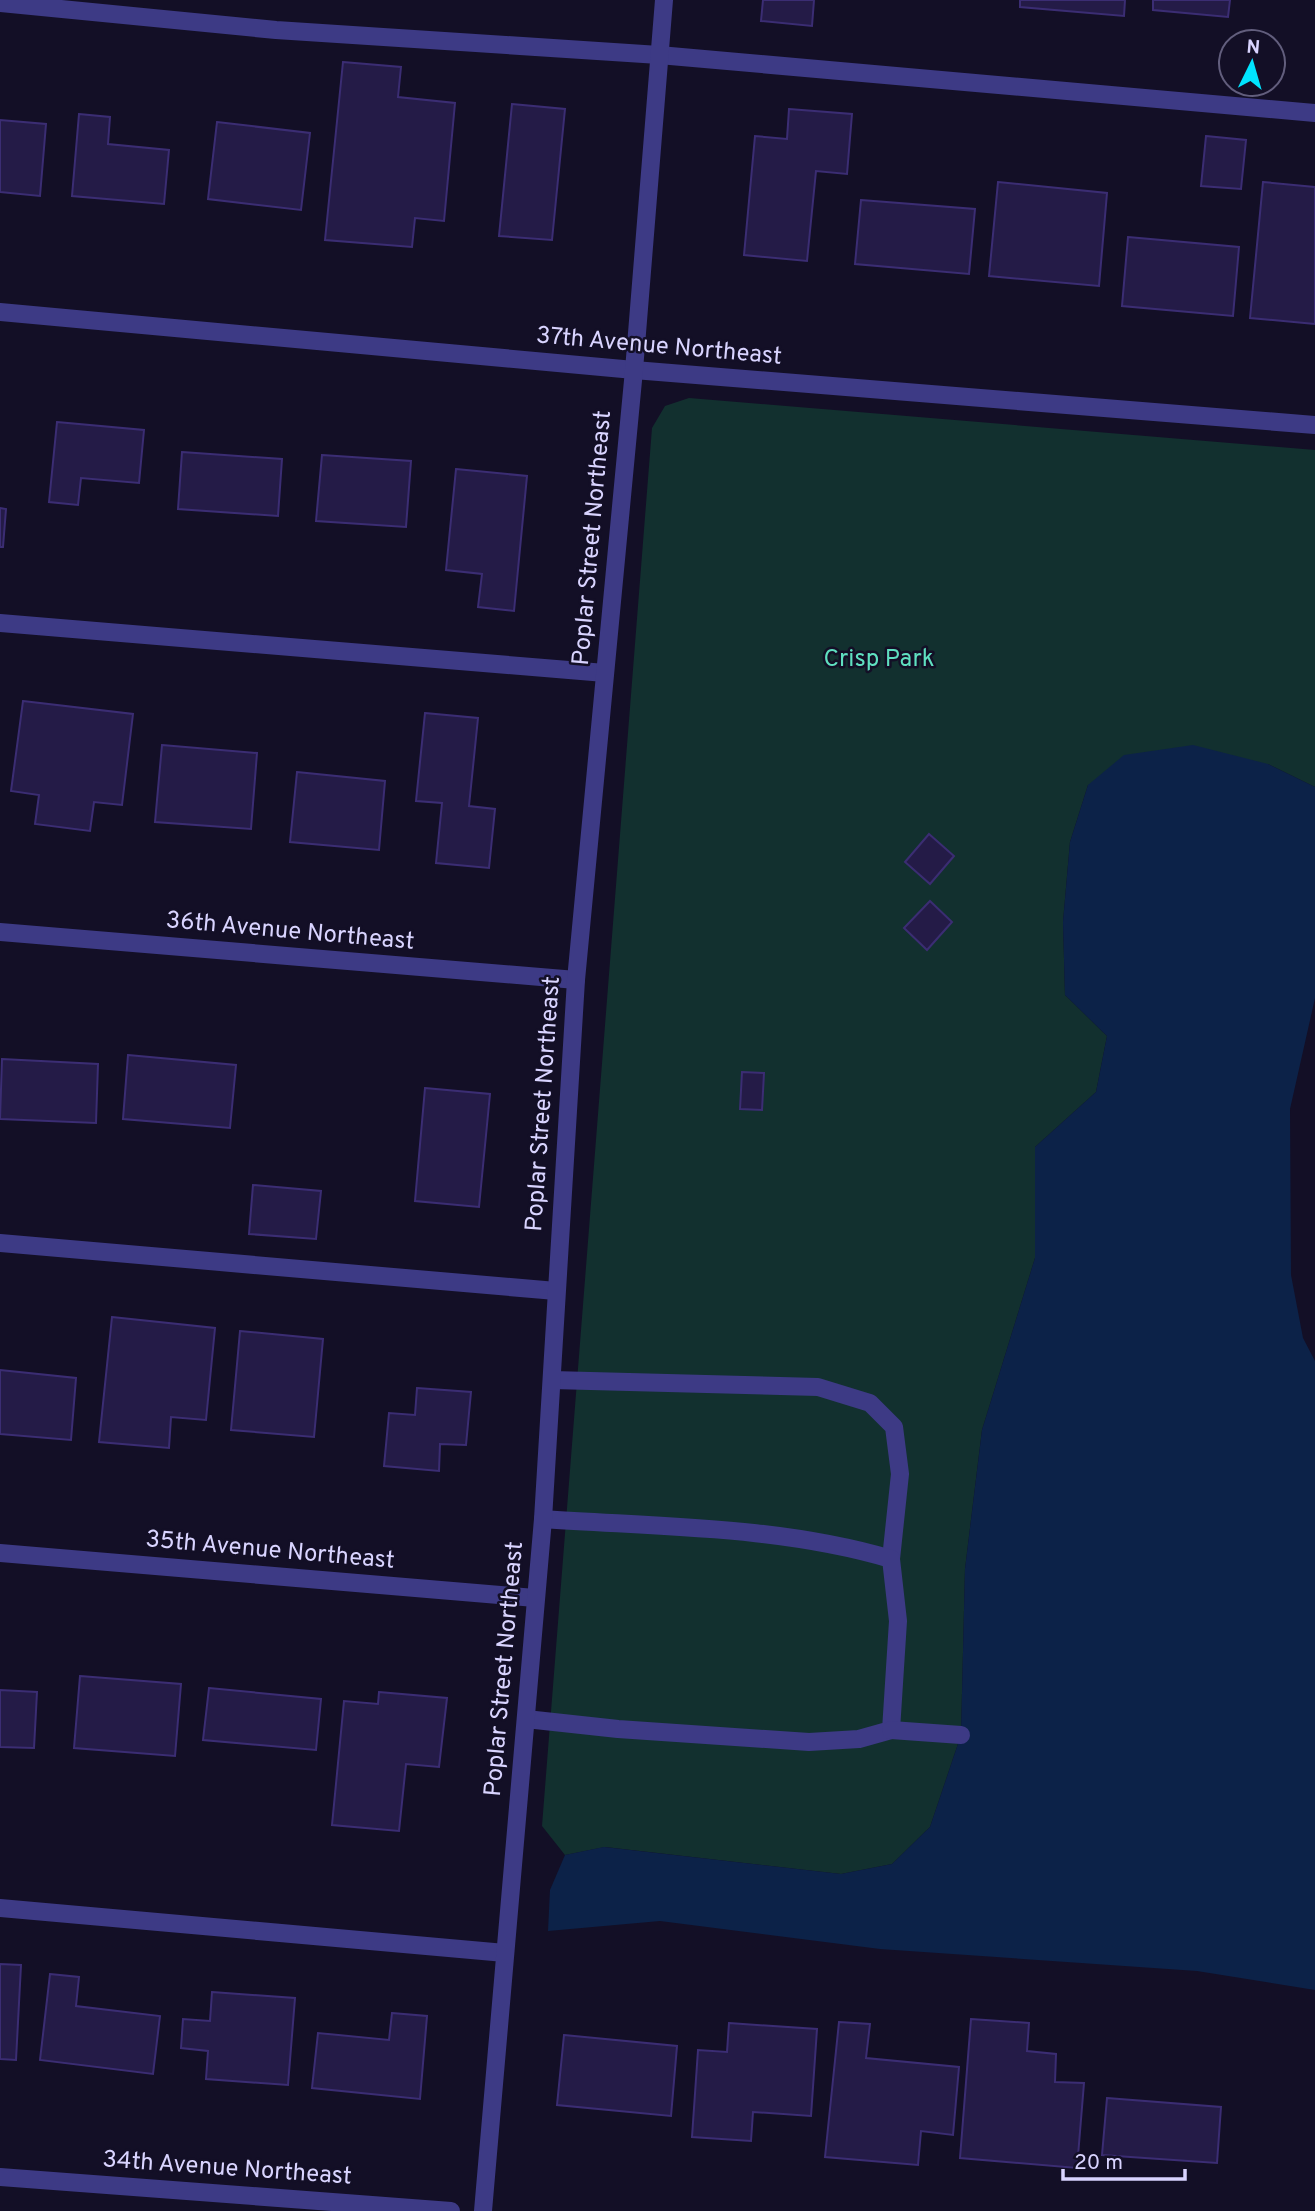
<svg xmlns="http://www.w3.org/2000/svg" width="1315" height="2211" font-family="Overpass,sans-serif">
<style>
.green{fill:#12302f}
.water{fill:#0c2248}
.building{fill:#241b47;stroke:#3b2d73;stroke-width:2}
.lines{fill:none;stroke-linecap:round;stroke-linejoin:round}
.service{stroke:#3d3a85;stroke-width:18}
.minor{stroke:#3d3a85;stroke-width:18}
.tertiary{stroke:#3d3a85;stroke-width:18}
.labels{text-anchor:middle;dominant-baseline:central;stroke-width:5;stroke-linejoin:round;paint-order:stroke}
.street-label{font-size:24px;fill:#d9d4ff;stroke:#130f26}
.park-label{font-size:24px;fill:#5fe0c0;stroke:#130f26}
</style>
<rect width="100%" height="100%" fill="#130f26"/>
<polygon class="green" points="689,398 1315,450 1315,787 1268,764 1088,785 1070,842 1063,922 1065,995 1107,1036 1096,1092 1035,1147 1035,1258 982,1430 965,1569 961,1735 930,1827 892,1864 841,1874 605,1847 565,1855 542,1826 652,428 665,406"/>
<polygon class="water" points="1193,745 1268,764 1315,787 1315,998 1290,1109 1291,1275 1303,1338 1315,1361 1315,1990 1197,1971 880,1949 660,1921 548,1931 550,1890 565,1855 604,1847 841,1874 892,1864 930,1827 961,1735 965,1569 982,1430 1035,1258 1035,1147 1096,1092 1107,1036 1065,995 1063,922 1070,842 1088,785 1124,755"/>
<g class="building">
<polygon points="763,0 814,0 812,26 761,21"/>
<polygon points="1020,0 1125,0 1124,16 1020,7"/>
<polygon points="1153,0 1230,0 1228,17 1153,10"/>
<polygon points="343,62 401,67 398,97 455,103 444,221 415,218 412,247 325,240"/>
<polygon points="512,104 565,109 552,240 499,236"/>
<polygon points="789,109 852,114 847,174 816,171 807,261 744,255 755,136 787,139"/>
<polygon points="79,114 110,117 108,144 169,150 164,204 72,196"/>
<polygon points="0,120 46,124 40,196 0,192"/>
<polygon points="217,122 310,133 301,210 208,199"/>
<polygon points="1206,136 1246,140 1241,189 1201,186"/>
<polygon points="998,182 1107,193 1099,286 989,276"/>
<polygon points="1263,182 1315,187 1315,324 1250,318"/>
<polygon points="861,200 975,209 969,274 855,264"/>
<polygon points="1128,237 1239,247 1233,316 1122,306"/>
<polygon points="57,422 144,430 139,483 81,478 78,505 49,502"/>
<polygon points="182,452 282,459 278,516 178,509"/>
<polygon points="322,455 411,461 406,527 316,521"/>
<polygon points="456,469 527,476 514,611 478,607 482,574 446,570"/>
<polygon points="0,508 6,509 3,547 0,547"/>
<polygon points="23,701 133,714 122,805 94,802 90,831 35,824 39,795 11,791"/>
<polygon points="425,713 478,718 469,806 495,809 489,868 436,863 442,803 416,801"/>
<polygon points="162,745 257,753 251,829 155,822"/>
<polygon points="297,772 385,781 379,850 290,842"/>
<polygon points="929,834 954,856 930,884 905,862"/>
<polygon points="930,901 952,922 927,950 904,928"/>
<polygon points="128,1055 236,1065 230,1128 123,1119"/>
<polygon points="2,1059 98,1064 96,1123 0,1119"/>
<polygon points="742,1072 764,1073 762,1110 740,1109"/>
<polygon points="425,1088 490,1094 479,1207 415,1201"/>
<polygon points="253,1185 321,1191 316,1239 249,1234"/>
<polygon points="112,1317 215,1328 206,1420 171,1417 169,1448 99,1442"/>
<polygon points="240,1331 323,1339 314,1437 231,1430"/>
<polygon points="0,1370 76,1378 71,1440 0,1434"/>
<polygon points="417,1388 471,1392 466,1445 440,1444 439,1471 384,1466 389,1413 415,1415"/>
<polygon points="80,1676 181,1684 175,1756 74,1748"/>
<polygon points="209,1688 321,1699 316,1750 203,1740"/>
<polygon points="0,1690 37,1692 34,1748 0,1747"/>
<polygon points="379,1692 447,1698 439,1767 406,1764 399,1831 332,1825 344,1701 378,1704"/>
<polygon points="0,1964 21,1965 16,2060 0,2059"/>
<polygon points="50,1974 79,1977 76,2006 160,2016 153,2074 40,2060"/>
<polygon points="212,1992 295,1998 288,2085 206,2079 208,2051 181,2048 183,2019 210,2021"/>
<polygon points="392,2013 427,2016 420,2099 312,2088 318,2033 389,2040"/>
<polygon points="971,2019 1029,2023 1027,2051 1056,2054 1055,2082 1084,2083 1077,2168 960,2158"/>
<polygon points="839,2022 870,2024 866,2058 959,2067 953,2135 921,2131 918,2165 825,2157"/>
<polygon points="729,2023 817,2029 811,2116 753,2112 751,2141 692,2137 698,2050 727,2052"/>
<polygon points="564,2035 677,2046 671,2116 557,2105"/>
<polygon points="1107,2098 1221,2107 1217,2163 1102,2155"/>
</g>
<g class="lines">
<g class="service">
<polyline points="0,3 276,30 659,55 1315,113"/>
<polyline points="0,623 605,673"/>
<polyline points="0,1243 556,1291"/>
<polyline points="552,1380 818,1387 870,1403 894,1427 900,1474 891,1559"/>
<path d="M526 1719 618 1729 809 1742 859 1739 891 1730 898 1621 891 1559C780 1526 658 1527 543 1519"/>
<polyline points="891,1730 961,1735"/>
<polyline points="0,1908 505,1953"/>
</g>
<g class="minor">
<polyline points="0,312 634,370 1315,425"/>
<polyline points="0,932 576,980"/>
<polyline points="0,1553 535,1598"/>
<polyline points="483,2211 543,1519 576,980 634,370 664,0"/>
</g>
<polyline class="tertiary" points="0,2177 451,2211"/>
</g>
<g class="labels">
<g class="street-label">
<text transform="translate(659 347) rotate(5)">37th Avenue Northeast</text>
<text transform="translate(593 538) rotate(-85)">Poplar Street Northeast</text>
<text transform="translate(290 932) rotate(5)">36th Avenue Northeast</text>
<text transform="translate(544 1104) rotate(-86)">Poplar Street Northeast</text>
<text transform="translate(270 1551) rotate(5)">35th Avenue Northeast</text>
<text transform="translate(505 1669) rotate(-85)">Poplar Street Northeast</text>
<text transform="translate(227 2169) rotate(4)">34th Avenue Northeast</text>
</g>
<g class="park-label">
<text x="879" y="660">Crisp Park</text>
</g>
</g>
<g transform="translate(1252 63) rotate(5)"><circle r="33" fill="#130f26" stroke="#625e7d" stroke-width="2"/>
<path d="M0-5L12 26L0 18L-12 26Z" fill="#00e5ff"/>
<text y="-10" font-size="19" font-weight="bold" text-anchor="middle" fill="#d9d4ff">N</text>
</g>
<path d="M1063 2169v10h122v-10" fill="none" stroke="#d9d4ff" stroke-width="3.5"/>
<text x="1074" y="2169" font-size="21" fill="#d9d4ff" stroke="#130f26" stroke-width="5" paint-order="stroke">20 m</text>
</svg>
